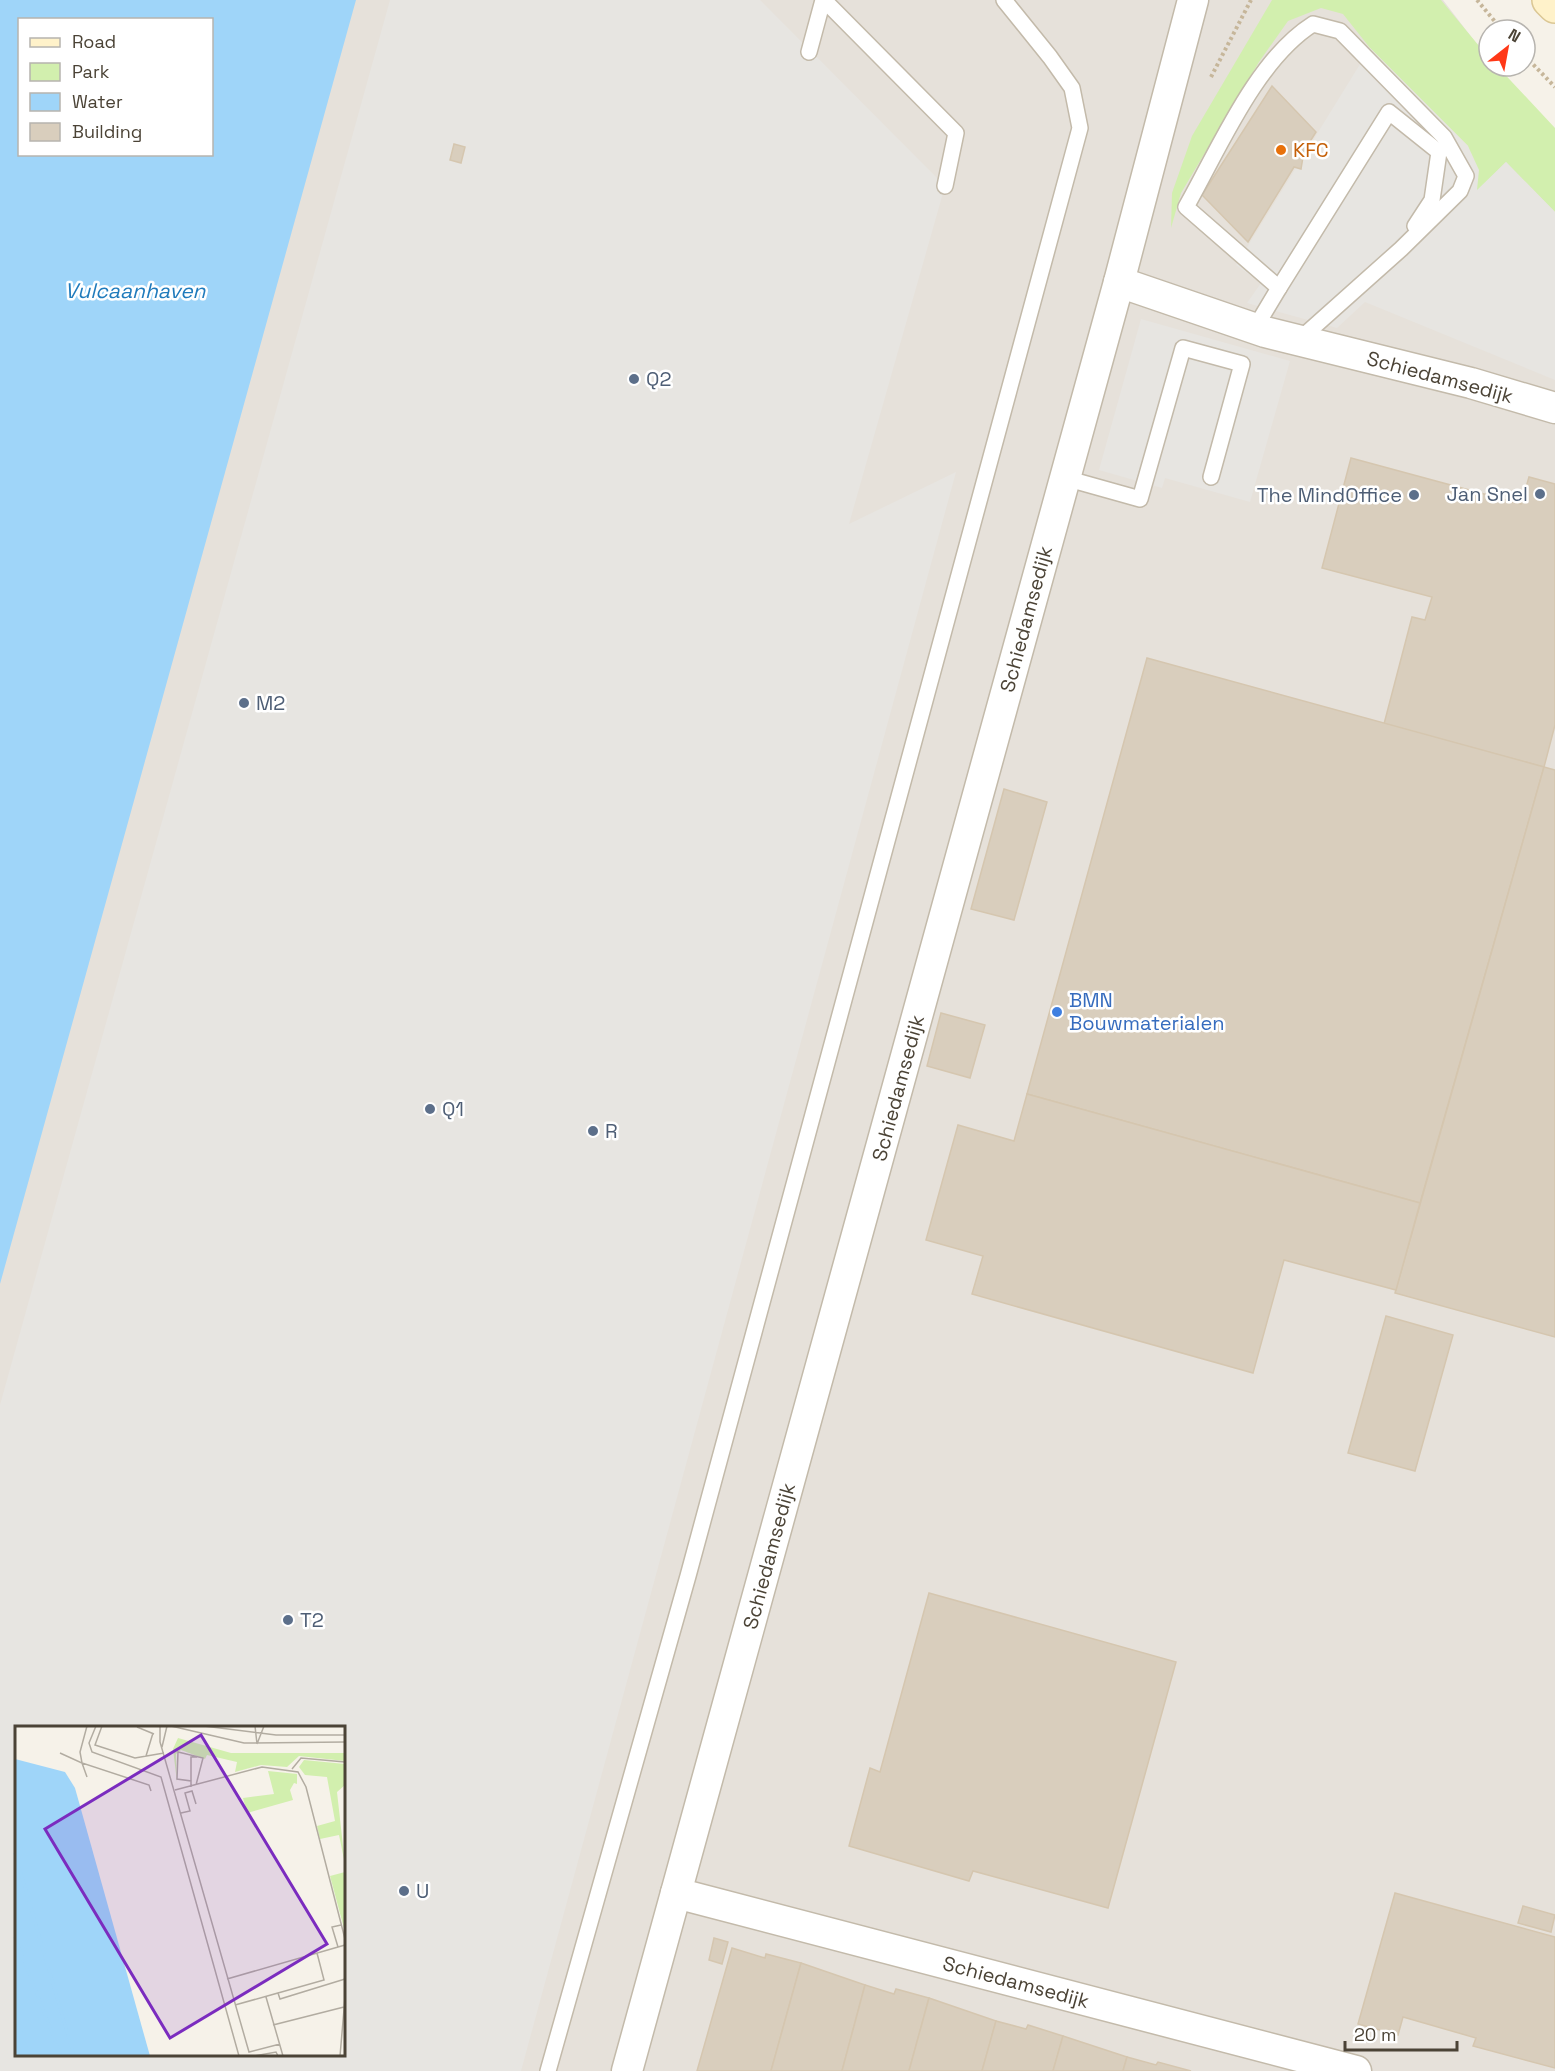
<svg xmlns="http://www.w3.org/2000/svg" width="1555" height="2071" font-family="'Space Grotesk',sans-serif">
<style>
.industrial{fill:#e6e1da;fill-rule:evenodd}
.green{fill:#d2efae}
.parking{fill:#e7e5e1;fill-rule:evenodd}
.water{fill:#9fd5f9;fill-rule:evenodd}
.building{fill:#d9cebd;stroke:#d5c6af;stroke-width:1.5}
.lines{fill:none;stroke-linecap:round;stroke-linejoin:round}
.service-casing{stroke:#c3baaa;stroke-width:18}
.minor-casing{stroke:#c3baaa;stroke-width:33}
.secondary-casing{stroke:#dbc794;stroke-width:36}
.path{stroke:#c6b69a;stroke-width:4;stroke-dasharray:3 3;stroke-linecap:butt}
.service{stroke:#fff;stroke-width:15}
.minor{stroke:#fff;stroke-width:30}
.secondary{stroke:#fff2ca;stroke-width:33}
.food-dot{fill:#e8710a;stroke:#fff;stroke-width:2}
.service-dot{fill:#5c6f8a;stroke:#fff;stroke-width:2}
.shop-dot{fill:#3f7fe0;stroke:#fff;stroke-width:2}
.labels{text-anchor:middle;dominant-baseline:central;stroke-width:5;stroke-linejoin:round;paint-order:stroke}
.food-label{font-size:20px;fill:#c56008;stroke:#fff;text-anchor:start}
.street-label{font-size:20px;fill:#4b4336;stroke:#fff}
.service-label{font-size:20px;fill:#4e5e75;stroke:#fff;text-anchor:start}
.shop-label{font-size:20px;fill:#366cbe;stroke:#fff;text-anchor:start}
.water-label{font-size:21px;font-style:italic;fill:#207bbc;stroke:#fff}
.inset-river{fill:none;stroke:#9fd5f9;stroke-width:3}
.inset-road{fill:none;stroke:#b2aca1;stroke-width:1.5}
.view{fill:#7b2cbf;fill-opacity:0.15;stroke:#7b2cbf;stroke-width:3}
.inset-edge{fill:none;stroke:#4b4336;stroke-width:3}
</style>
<rect width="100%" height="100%" fill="#f6f2e9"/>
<path class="industrial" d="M0 0H1443L1489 60V66L1555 145V2071H0ZM20 20H212V154H20ZM16 1728H344V2054H16Z"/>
<polygon class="green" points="1272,0 1441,0 1489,58 1489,66 1497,66 1555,128 1555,212 1506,162 1477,191 1468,146 1370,48 1343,14 1321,8 1288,21 1259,62 1181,193 1171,228 1172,193 1192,136"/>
<g class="parking">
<path d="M390 0H760L945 186 849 524 956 472 521 2071H0V1405ZM16 1728H344V2054H16Z"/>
<polygon points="1370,48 1468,146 1479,170 1477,190 1506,162 1555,212 1555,380 1365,302 1337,328 1247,303 1261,283 1236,265"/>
<polygon points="1141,319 1290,361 1250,502 1165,478 1162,488 1099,470"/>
</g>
<path class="water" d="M0 0H356L0 1284ZM20 20H212V154H20Z"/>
<g class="building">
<polygon points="1272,86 1316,132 1304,151 1301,169 1294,167 1248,242 1202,195"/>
<polygon points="454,144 465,147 461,163 450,160"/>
<polygon points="1351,458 1521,504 1529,477 1555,484 1555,725 1544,767 1384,724 1412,617 1425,620 1432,597 1322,568"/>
<polygon points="1147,658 1544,767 1420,1203 1027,1094"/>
<polygon points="1544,767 1555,770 1555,1337 1395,1293"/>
<polygon points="1004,789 1047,802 1014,920 971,909"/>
<polygon points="941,1013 985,1025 970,1078 927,1066"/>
<polygon points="1027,1094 1420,1203 1396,1290 1284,1260 1253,1373 972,1294 983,1256 926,1240 958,1125 1014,1141"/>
<polygon points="1386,1316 1453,1335 1415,1471 1348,1453"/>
<polygon points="929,1593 1176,1662 1108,1908 973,1871 969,1881 849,1846 870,1768 880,1772"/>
<polygon points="1395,1893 1555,1937 1555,2068 1473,2046 1476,2038 1403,2017 1398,2035 1358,2024"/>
<polygon points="1523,1906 1555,1915 1551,1932 1518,1923"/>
<polygon points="714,1938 728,1942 722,1964 709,1960"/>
<polygon points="732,1948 765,1958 766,1954 801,1963 771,2071 697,2071"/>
<polygon points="801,1963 865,1985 842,2071 771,2071"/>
<polygon points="865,1985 894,1994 896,1989 929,1998 909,2071 842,2071"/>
<polygon points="929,1998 996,2021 982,2071 909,2071"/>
<polygon points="996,2021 1026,2029 1028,2025 1063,2036 1053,2071 982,2071"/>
<polygon points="1063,2036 1127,2057 1123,2071 1053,2071"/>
<polygon points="1127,2057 1156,2065 1158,2062 1191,2071 1123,2071"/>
</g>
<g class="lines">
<g class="service-casing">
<g id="service">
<polyline points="824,0 956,133 945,186"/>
<polyline points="809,52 823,0"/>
<polyline points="1279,288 1389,112 1439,152 1432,200 1415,226"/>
<path d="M1255 328 1279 288 1186 207C1219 149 1256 60 1313 24L1340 31 1444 137 1466 176 1460 191 1401 249 1299 340"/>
<polyline points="1065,478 1140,499 1183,348 1242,364 1211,477"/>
<polyline points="548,2071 688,1576 1080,128 1072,88 1050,57 1004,0"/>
</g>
</g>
<g class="minor-casing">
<g id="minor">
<polyline points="1119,282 1265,332 1471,383 1555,408"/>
<polyline points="676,1893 1356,2071"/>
<polyline points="627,2071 1119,282 1193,0"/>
</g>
</g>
<g class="secondary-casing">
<polyline id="secondary" points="1549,0 1555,6"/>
</g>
<g class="path">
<polyline points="1477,0 1502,30"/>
<polyline points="1525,56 1555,87"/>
<polyline points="1211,77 1251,0"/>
</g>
<use href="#service" class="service"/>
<use href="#minor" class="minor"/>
<use href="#secondary" class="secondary"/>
</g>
<circle class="food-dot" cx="1281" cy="150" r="6"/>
<g class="service-dot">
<circle cx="634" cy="379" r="6"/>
<circle cx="1540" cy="494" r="6"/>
<circle cx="1414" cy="495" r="6"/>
<circle cx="244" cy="703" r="6"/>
<circle cx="430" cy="1109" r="6"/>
<circle cx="593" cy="1131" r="6"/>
<circle cx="288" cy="1620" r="6"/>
<circle cx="404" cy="1891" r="6"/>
</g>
<circle class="shop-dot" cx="1057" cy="1012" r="6"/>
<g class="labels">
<g class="food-label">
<text x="1293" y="150">KFC</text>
</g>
<g class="street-label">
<text transform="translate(1440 377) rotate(15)">Schiedamsedijk</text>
<text transform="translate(1026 619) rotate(-75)">Schiedamsedijk</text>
<text transform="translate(898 1088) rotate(-75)">Schiedamsedijk</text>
<text transform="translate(769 1556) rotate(-75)">Schiedamsedijk</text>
<text transform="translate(1016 1982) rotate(15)">Schiedamsedijk</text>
</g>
<g class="service-label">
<text x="646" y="379">Q2</text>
<text x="1528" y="494" text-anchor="end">Jan Snel</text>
<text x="1402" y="495" text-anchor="end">The MindOffice</text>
<text x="256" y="703">M2</text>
<text x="442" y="1109">Q1</text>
<text x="605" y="1131">R</text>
<text x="300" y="1620">T2</text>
<text x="416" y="1891">U</text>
</g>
<g class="shop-label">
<text x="1069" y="1000">BMN<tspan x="1069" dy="23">Bouwmaterialen</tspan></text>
</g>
<g class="water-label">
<text x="135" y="290">Vulcaanhaven</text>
</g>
</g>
<g transform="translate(15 1726)">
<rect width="330" height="330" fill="#f6f2e9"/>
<path d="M163 12 216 27H330V35L284 30 272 41 246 39 220 46 222 36 192 29 190 33 166 24 161 28 162 56 158 23ZM289 34 330 38V59L322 66 330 138 324 109 305 113 302 100 320 95 312 51 290 49 284 41ZM253 45 282 48V58L279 57 275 64 278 74 232 87 228 72 259 68ZM330 146V206L315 150Z" fill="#d2efae"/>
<path d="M0 33 50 46 60 62 135 330H0Z" fill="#9fd5f9"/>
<path class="inset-river" d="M0 127 59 330M0 211 46 330M0 296 20 330"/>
<path class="inset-road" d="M72 0 65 26 67 37 134 59 136 65M81 0 74 17 77 26 146 51 224 330M87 0 80 19 120 32 149 27M145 0V16L234 326 265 318M156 0 229 17 330 16M189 0 261 9H330M240 0 242 18M122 1 139 8M242 18 249 0M147 21 152 0M45 27 67 37 72 51M131 30 138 7M277 43 286 32 330 36M176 55V31H182M176 61V55L162 53 163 26 188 32 181 59M160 64 247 41 283 46 291 61 330 213M166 87 175 85 170 67 177 65 181 78M323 221 317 201 326 199M212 253 330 219M263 267 309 254 302 227M251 271 268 330M220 279 263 267 265 273 330 253M258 299 329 281M239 330 261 326 263 330M325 330 330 272"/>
<path class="view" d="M186 9 312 218 155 312 30 103Z"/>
<rect width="330" height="330" class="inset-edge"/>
</g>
<rect x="18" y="18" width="195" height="138" fill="#ffffff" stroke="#b7b4af" stroke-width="1.5"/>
<rect x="30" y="38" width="30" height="9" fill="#fff2ca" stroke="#b7b4af" stroke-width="1.5"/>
<text x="72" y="48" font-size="18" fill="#4b4336">Road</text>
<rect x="30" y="63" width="30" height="18" fill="#d2efae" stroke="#b7b4af" stroke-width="1.5"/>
<text x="72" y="78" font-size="18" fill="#4b4336">Park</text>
<rect x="30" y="93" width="30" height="18" fill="#9fd5f9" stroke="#b7b4af" stroke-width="1.5"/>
<text x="72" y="108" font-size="18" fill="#4b4336">Water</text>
<rect x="30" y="123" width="30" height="18" fill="#d9cebd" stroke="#b7b4af" stroke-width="1.5"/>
<text x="72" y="138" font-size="18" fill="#4b4336">Building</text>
<g transform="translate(1507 48) rotate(31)"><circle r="28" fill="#ffffff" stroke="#b7b4af" stroke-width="1.5"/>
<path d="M0-4.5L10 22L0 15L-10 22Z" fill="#ff3817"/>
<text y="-9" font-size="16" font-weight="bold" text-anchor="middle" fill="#4b4336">N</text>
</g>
<path d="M1345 2041v9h112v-9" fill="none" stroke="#4b4336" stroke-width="3"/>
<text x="1354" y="2041" font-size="18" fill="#4b4336" stroke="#ffffff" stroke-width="4.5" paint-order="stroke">20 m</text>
</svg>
